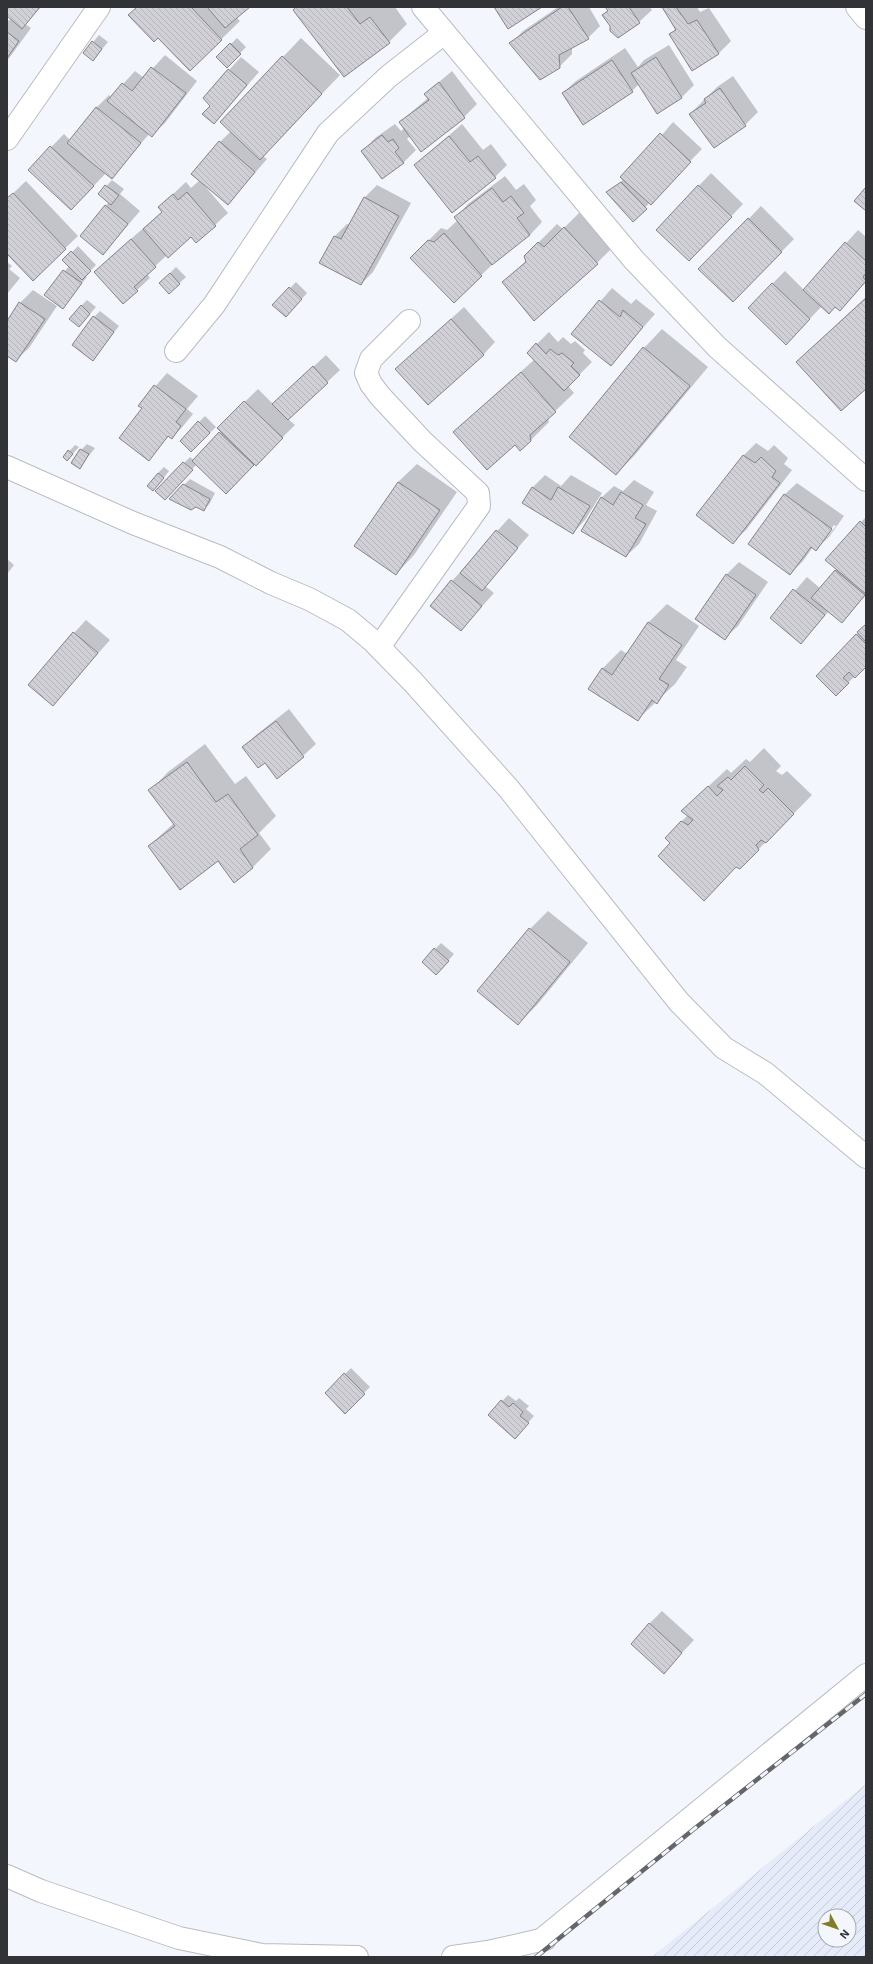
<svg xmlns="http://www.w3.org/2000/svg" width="873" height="1964" font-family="'Exo 2',sans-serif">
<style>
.industrial{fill:url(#industrial-furrows);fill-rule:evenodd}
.shadow{fill:#0003;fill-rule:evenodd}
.building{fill:url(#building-back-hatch);stroke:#84848a}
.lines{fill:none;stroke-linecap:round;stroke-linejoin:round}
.street-casing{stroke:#babcc3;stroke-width:24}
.secondary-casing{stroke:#babcc3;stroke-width:24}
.street{stroke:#fff;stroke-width:22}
.secondary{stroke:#fff;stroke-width:22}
.rail-casing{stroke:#65666a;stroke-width:4.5}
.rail{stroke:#f3f6fc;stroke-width:3;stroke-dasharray:9;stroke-linecap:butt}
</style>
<defs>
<pattern id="industrial-furrows" width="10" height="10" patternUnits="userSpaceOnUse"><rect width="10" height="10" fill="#e5ebf8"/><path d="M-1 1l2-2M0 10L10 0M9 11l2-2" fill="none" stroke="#c5cad5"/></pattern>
<pattern id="building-back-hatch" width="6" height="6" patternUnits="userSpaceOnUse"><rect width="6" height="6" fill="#d1d0d7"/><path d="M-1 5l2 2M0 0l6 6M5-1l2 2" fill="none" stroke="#b4b3b9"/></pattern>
</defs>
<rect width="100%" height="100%" fill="#f3f6fc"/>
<path class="industrial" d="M866 1784V1957H652ZM825 1916H849V1940H825Z"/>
<g class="shadow">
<polygon points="7,7 41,7 25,24 31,28 7,61 7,19 9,21 11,18 7,15"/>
<polygon points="138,7 248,7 236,17 240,21 190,70"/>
<polygon points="297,7 395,7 407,24 389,42"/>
<polygon points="558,7 589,7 600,26 588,38 572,47 572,54 559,67 511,43 523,31"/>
<polygon points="606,7 650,7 652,10 639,22 611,25 603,15 608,10"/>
<polygon points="663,7 697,7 700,12 709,8 731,41 718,54 670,35 676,28"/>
<polygon points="99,35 108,42 93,60 84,53"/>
<polygon points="237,38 246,47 227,67 218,57"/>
<polygon points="301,38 340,75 263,156 267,159 228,204 204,185 228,213 215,225 191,236 167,255 147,274 150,278 123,303 108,259 163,211 159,207 186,182 191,188 200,180 220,142 231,131 221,122"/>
<polygon points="669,45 694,85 681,98 639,84 632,91 563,93 576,81 625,48 638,67 644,60"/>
<polygon points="165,55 197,81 165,123 152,135 150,133 112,177 106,173 84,196 29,170 64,134 70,140 96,108 109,95 111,97 135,71 144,78"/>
<polygon points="241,57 259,72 214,123 212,106 229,70"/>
<polygon points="452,71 477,104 464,117 421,150 410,136 407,139 416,150 403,163 363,151 375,138 395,124 401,131 405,128 400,122 428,98 425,94"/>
<polygon points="733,76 758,112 745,125 714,147 690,114 717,87"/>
<polygon points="673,122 702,149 633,220 608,192 624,179"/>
<polygon points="462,124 483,150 491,144 507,165 495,177 415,165"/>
<polygon points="711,173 743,204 701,248 657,230"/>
<polygon points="505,176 516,190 524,184 536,200 530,206 542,222 530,235 494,263 454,301 411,258 441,228 447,230 458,220 456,217 468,204"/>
<polygon points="112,180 124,189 120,194 140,211 103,254 81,236 109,202 99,194"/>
<polygon points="26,181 78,236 33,279 8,254 7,255 7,199"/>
<polygon points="377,185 411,203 373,272 361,284 335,236 347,224 350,225 364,198"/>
<polygon points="761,206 794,239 733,301 700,269"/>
<polygon points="583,209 615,245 597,263 503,282 527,260 525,256 557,224 563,229"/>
<polygon points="858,230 866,237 866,282 840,310 836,306 822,306 798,331 772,284 785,271 804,290"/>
<polygon points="78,246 96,265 85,276 87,277 63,307 46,295 69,266 64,260"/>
<polygon points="7,262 12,266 9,269 20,278 7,294"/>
<polygon points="176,267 186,277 169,293 166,277"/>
<polygon points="296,282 307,293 292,310 274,305"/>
<polygon points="612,288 631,304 636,299 655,314 611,364 573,333"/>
<polygon points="33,290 57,306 29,348 16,360 7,355 7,323 20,303"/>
<polygon points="866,297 866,387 797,362 816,344"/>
<polygon points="87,300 96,307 85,320 81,306"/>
<polygon points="464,307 495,342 483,355 409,357"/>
<polygon points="100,311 119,326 93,359 94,317"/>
<polygon points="662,329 708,367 634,456 616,474 570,437 644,348"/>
<polygon points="549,332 558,342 563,337 571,344 575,341 585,350 583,353 592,362 568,386 574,393 548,418 549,422 531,440 515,444 454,432 535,359 528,353"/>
<polygon points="326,355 340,370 288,419 295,425 239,480 197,464 171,492 157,491 190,457 194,460 222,431 218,428 258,389 273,404"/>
<polygon points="167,373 198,396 187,409 193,414 184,425 172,438 169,436 149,459 143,408 139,405"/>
<polygon points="205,416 216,427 191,451 181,440"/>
<polygon points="756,443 768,451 774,445 788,458 784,464 792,470 746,530 733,542 698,515 744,455"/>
<polygon points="87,444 95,448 80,467 81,450"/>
<polygon points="75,445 79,447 67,460 64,457"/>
<polygon points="417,464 457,492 414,555 396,574 398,482"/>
<polygon points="164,467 169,471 159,484 158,473"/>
<polygon points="545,475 561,486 571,475 602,493 585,520 573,533 524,503 533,487"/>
<polygon points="190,479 215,493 210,503 204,510 171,498"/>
<polygon points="634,480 654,492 646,505 657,511 639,544 626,556 601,498 614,486 623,491"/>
<path d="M797 483 844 516 829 537 816 549 813 547 803 561 790 574 784 495ZM834 525 836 526 827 537H825Z"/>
<polygon points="866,517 866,595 842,622 829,611 801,643 771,618 807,577 821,589 837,569 861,522"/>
<polygon points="509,518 529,535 485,586 494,593 461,630 452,581"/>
<polygon points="7,559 14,565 7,574"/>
<polygon points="739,562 768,582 738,626 725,638 726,575"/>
<polygon points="667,604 699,626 676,660 687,667 675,684 637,720 590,688 603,668 621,650 627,654 649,622"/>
<polygon points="86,620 110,640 53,704 74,633"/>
<polygon points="866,624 866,666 836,694 817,676"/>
<polygon points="289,709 316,744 303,756 265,762 243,747 256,735"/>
<polygon points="205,744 235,784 246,776 276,816 259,833 271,849 253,867 235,881 218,860 149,846 174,823 150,791 168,772"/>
<polygon points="764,748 781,766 776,771 782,775 787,771 812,795 740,868 671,843 681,822 688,815 682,811 727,769 731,773 746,759 750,762"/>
<polygon points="548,911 588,943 537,1005 518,1024 530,929"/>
<polygon points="441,943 454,954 442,968 423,962"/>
<polygon points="351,1368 370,1387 345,1412 326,1393"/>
<polygon points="508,1395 516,1401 519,1398 529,1406 526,1409 534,1416 521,1431 489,1415"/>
<polygon points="662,1611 694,1640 664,1672 649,1624"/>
</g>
<g class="building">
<polygon points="7,7 40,7 22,29 7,16"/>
<polygon points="137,7 191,7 222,40 190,71 158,38 154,42 128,15"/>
<polygon points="207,7 250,7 225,28"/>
<polygon points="296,7 347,7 360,24 370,17 390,43 344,77 293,10"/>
<polygon points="494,7 542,7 508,29"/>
<polygon points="562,7 568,7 589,39 559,55 560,68 540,80 509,43"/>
<polygon points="605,7 629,7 640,23 618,38 610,31 610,26 602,15 608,11"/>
<polygon points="662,7 676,7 688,24 697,20 719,54 692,71 669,34 676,30"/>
<polygon points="7,32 19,41 7,58"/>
<polygon points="92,41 102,49 93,61 83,53"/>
<polygon points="230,43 241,54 227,68 216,57"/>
<polygon points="282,56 322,94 260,160 220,122"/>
<polygon points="656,57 682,98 657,114 631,73"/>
<polygon points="612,60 633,92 583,125 562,93"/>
<polygon points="151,67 186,93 152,137 107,101 122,83 132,91"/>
<polygon points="228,69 247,85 214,124 202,114 210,106 203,98"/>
<polygon points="439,82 465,118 421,152 399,122 429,100 424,94"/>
<polygon points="720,88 746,126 714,148 689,114 706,103 704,99"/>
<polygon points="96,107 141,143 112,179 67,143"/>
<polygon points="660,133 691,162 651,205 620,177"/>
<polygon points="382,135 388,142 393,139 399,148 395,152 404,163 382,179 361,151"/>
<polygon points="449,136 470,162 478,156 496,178 452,213 414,165"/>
<polygon points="219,141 255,172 228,205 191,174"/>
<polygon points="50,146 94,186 71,210 28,170"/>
<polygon points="621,182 647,209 633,222 606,192"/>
<polygon points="105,185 119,195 111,205 98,194"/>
<polygon points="698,185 732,217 689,261 656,230"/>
<polygon points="492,188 503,202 511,196 524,213 517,218 530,235 492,265 454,217"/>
<polygon points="865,188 866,188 866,211 854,201"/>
<polygon points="187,192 216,226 196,243 191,237 168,258 143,229 162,212 158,207 173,194 178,200"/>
<polygon points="13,193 66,249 33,281 8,255 7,256 7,198"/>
<polygon points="364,197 399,216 361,285 319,263 334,236 341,239"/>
<polygon points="105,205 128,224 103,255 80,236"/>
<polygon points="748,218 782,252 733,302 698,269"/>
<polygon points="564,227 598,264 534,321 502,282 526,262 524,256 538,242 544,247"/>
<polygon points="444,233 482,276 454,303 410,258 428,240 434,242"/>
<polygon points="131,239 156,267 134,287 138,291 123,304 94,272"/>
<polygon points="845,242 866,261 866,273 863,277 866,281 840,311 835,307 829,314 803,290"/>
<polygon points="71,251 91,271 82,280 62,260"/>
<polygon points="63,270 82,283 63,309 44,295"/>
<polygon points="170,273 180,284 169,294 159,283"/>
<polygon points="772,283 810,319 786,345 748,308"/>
<polygon points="289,287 302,299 286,317 272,305"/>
<polygon points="866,298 866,389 841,411 796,362"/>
<polygon points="599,300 620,317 623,310 643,327 611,366 571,334"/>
<polygon points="19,302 45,319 16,362 7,356 7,321"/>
<polygon points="81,305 90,314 79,327 69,319"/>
<polygon points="93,316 114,332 93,361 72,345"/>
<polygon points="451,319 484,355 428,405 395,369"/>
<polygon points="536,343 546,354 550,349 558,355 562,353 574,363 571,366 580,375 564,391 527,353"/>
<polygon points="643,347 690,386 616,475 569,437"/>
<polygon points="313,366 328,383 288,420 272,404"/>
<polygon points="521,372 556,412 530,435 531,441 520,451 515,445 487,470 453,432"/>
<polygon points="154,385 186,409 176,422 181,426 172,439 168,436 149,461 119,438 142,408 138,406"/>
<polygon points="244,401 283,438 256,466 217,428"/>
<polygon points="198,421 210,433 191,452 180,441"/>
<polygon points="219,432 254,465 226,494 192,461"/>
<polygon points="80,449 89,454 80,469 71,463"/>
<polygon points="68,450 73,454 67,461 63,457"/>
<polygon points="743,455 755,463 761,457 776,471 772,477 780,483 733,544 696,515"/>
<polygon points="183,462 193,470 165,500 155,491"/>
<polygon points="158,473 164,478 153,491 147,486"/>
<polygon points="398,482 440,510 396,575 354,546"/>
<polygon points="183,484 210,499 204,511 196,507 191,510 169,499"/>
<polygon points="532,487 551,500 558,487 590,506 573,534 522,503"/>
<polygon points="621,492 643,505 635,518 646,524 626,557 581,531 601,497 613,505"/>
<polygon points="784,494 832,529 816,551 811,547 790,575 748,544"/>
<polygon points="860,521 866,527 866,594 825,560"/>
<polygon points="496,530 518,548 482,591 460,573"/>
<polygon points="835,570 865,595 842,623 811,598"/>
<polygon points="726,574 756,595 725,640 695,619"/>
<polygon points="451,580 482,606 461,631 430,606"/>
<polygon points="793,589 825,615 801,644 770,618"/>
<polygon points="648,622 682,645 659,679 669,685 657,704 652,700 638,721 588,689 602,668 612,675"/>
<polygon points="866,624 866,642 857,632"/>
<polygon points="73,632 98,653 53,706 28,685"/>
<polygon points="856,634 866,644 866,667 855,678 849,672 843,678 849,683 836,696 816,676"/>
<polygon points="276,721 304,757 277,779 265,763 258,768 242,747"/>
<polygon points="187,762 216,802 228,794 258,835 240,849 253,868 234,883 218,861 180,890 148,846 175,826 148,790"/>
<polygon points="745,766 764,785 759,790 763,793 768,788 794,814 766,843 761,840 756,845 759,850 740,869 736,867 704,901 658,856 670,843 665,838 681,821 688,825 693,820 681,811 708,786 717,796 723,790 717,786 728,777 731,780"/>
<polygon points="529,928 570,962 518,1025 477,991"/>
<polygon points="434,948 449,961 436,975 422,962"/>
<polygon points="344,1373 365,1394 345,1414 325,1393"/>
<polygon points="501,1400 509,1407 513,1403 523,1412 520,1416 529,1423 515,1439 488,1415"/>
<polygon points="649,1623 682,1653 664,1674 631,1644"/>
</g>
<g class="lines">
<g class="street-casing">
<g id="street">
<polyline points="423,7 634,260 717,347 866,480"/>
<polyline points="7,139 99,7"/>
<polyline points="176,351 214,305 328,133 389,76 444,33"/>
<polyline points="7,467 133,523 220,557 271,583 309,599 348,620 373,641 413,682 509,789 679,1002 724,1048 765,1073 866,1157"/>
<polyline points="379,647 479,506 478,493 422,441 380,396 371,384 366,373 371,359 409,321"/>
<polyline points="7,1876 41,1891 179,1938 262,1955 357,1957"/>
<polyline points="540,1941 866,1675"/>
<polyline points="453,1957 488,1952 545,1939"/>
</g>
</g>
<g class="secondary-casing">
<polyline id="secondary" points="857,7 866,18"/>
</g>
<use href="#street" class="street"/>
<use href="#secondary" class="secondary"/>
<g class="rail-casing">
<polyline id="rail" points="536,1957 694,1829 866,1694"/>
</g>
<use href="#rail" class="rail"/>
</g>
<rect width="873" height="1964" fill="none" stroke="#323336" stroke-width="16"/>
<g transform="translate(837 1928) rotate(130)"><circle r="19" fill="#f3f6fc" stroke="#a6a8ad"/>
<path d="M0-3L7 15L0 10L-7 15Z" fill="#837d23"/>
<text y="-6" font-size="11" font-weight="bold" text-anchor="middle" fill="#323336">N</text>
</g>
</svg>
